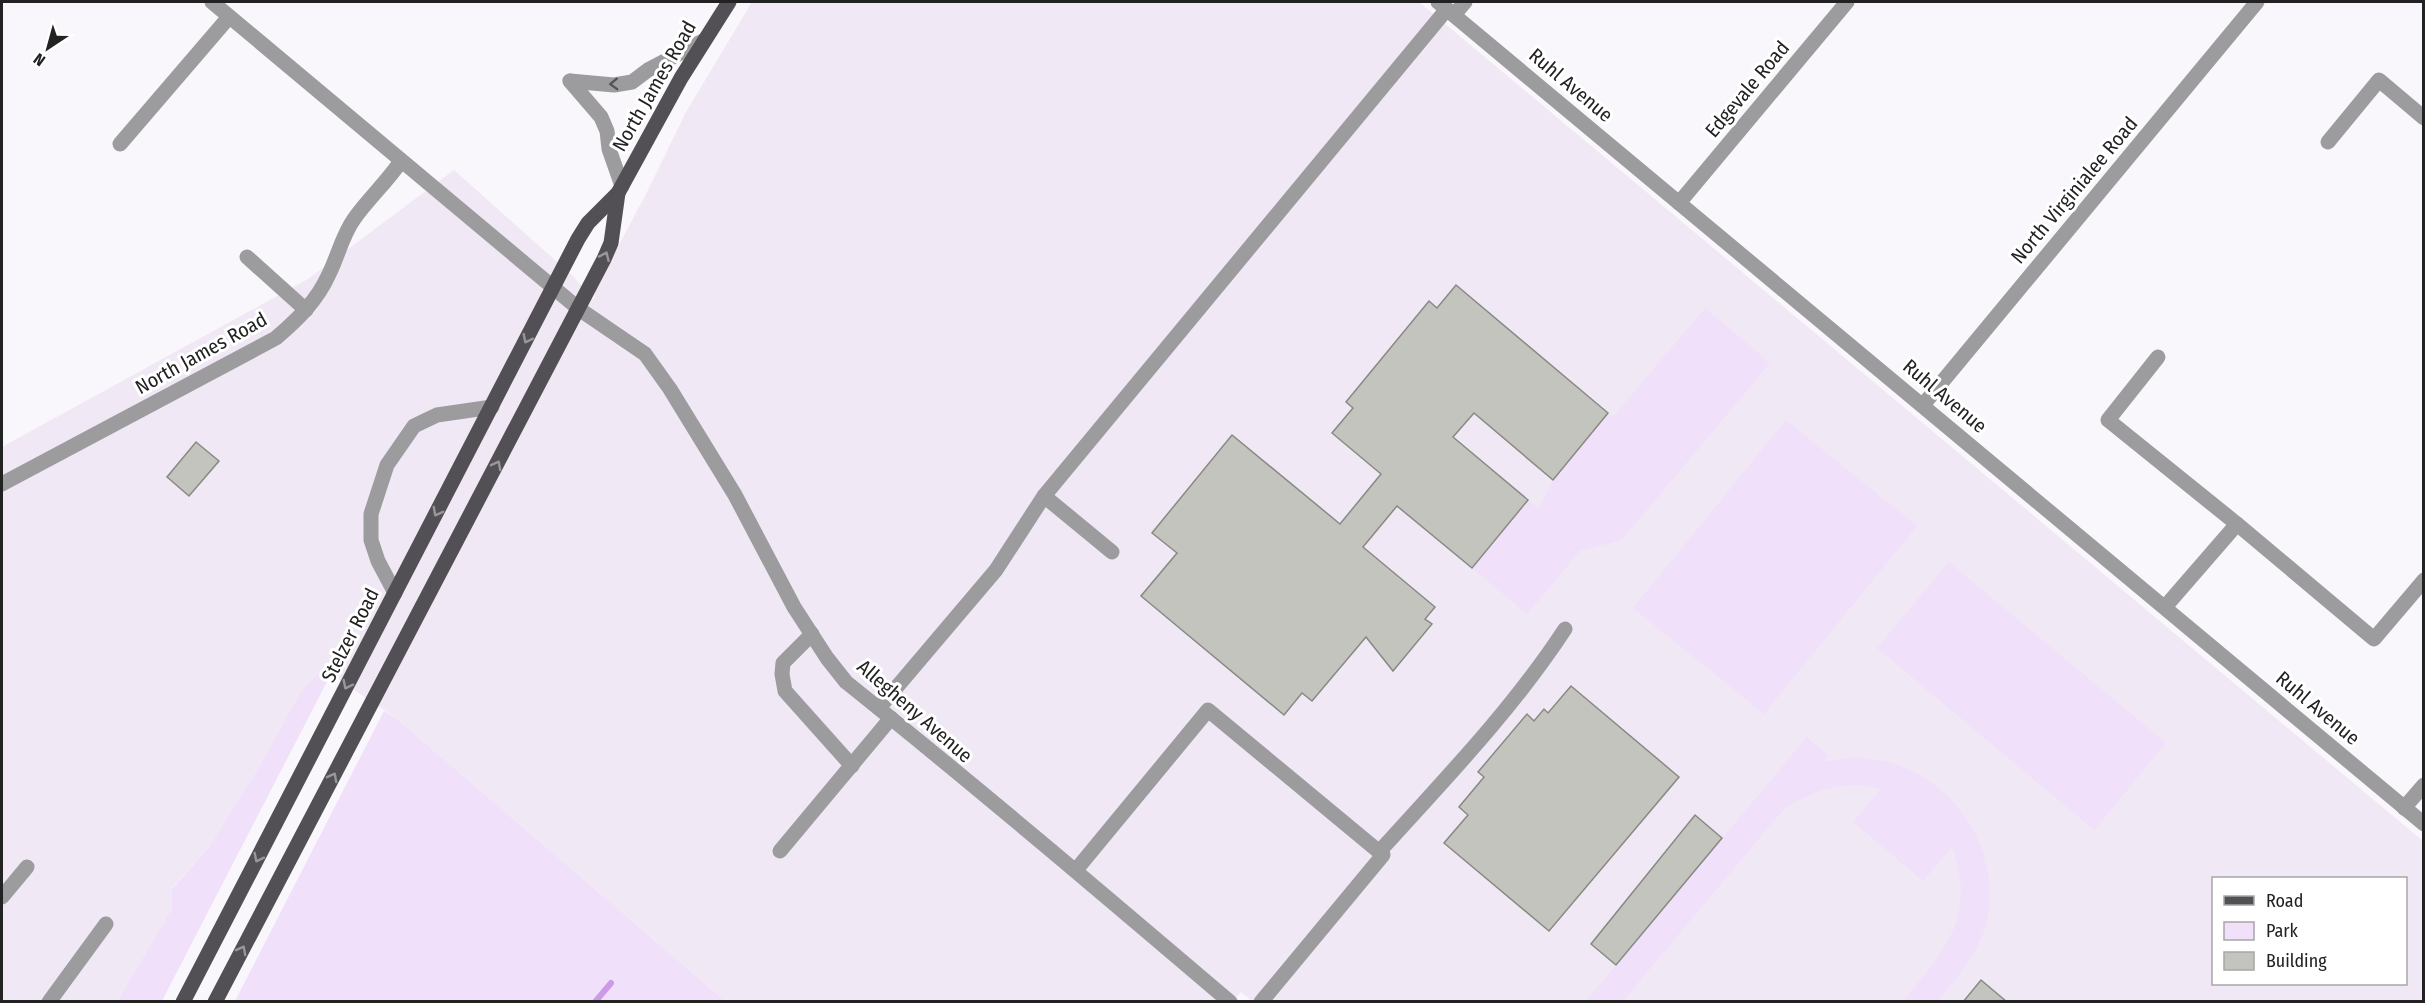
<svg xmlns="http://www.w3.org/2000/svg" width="2425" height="1003" font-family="'Fira Sans Condensed',sans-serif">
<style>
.built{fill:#f0e8f4;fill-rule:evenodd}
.green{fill:#f1e0fa}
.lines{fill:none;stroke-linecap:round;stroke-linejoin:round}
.stream{stroke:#cc9be5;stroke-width:6}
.building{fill:#c4c4bf;stroke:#898984;stroke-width:1.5}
.minor{stroke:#9c9b9d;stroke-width:15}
.major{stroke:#525054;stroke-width:15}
.oneway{stroke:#535254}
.oneway2{stroke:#979698}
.labels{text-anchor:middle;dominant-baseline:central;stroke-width:6;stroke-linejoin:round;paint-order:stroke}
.street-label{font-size:20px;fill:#232223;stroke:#fff}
</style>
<rect width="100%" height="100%" fill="#faf7fc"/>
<path class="built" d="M752 2H1419L2423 841V1001L1253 1002 1241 992 1233 1002 725 1001 397 719 331 674 322 671 208 848 172 888V908L117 1001 2 1002V447L308 279 454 170 575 278 594 300 595 290 648 190 686 112ZM2214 878H2406V984H2214Z"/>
<g class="green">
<polygon points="1705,308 1770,363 1622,540 1580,551 1527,614 1472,568 1491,545 1474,531 1503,531 1528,500 1539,509 1553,480 1572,458 1555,443 1584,442 1608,413 1613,417"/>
<polygon points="1786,420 1917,526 1764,714 1633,608"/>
<polygon points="1949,562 2166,743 2094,830 1877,648"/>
<polygon points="322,671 331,674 162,1001 117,1001 172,908 172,889 208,848 257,771 302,690"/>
<polygon points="384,711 397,719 725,1001 235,1001"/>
<path d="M1807 737 1829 756 1824 762C1908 739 1992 811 1990 897 1990 940 1963 971 1938 1001H1903C1945 951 1977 915 1952 847L1923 881 1853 822 1881 789C1846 780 1812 789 1783 810L1623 1001H1586Z"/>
</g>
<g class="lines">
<polyline class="stream" points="595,1002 611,983"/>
</g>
<g class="building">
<polygon points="1456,285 1608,413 1553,480 1474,413 1453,437 1528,500 1472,568 1397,506 1363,547 1435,607 1425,619 1432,624 1393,671 1366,637 1312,701 1302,693 1284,715 1141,596 1177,553 1152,533 1232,435 1340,524 1381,474 1332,433 1353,408 1346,402 1429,301 1437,308"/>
<polygon points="196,442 219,461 189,496 167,477"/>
<polygon points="1571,686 1679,777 1549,931 1444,843 1468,815 1459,807 1484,777 1478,772 1527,714 1534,721 1544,709 1548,713"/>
<polygon points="1695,815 1722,838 1616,965 1591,944"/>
<polygon points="1981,980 2007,1002 1963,1002"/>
</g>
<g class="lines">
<g class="minor">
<path d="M212 2 579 309 645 354 670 389 735 495 794 607 827 658 846 682C976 786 1103 894 1230 1002"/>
<polyline points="1438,2 2424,824"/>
<polyline points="1454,15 1465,2"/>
<polyline points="570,81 614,85 632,82 648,70 703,41"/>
<polyline points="570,81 601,117 607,131 609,149 622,186"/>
<polyline points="2328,142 2379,80 2424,118"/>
<polyline points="120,144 229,17"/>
<polyline points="1679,203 1847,2"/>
<polyline points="247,257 306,310"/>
<polyline points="2158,357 2108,420 2237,524 2165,607"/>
<polyline points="1923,405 2257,2"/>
<path d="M2 484 276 338C298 319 317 301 329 274 338 256 342 236 354 219 368 199 387 182 401 161"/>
<polyline points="1044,496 1112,552"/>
<polyline points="2237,524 2374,639 2424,580"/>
<polyline points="395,593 378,561 371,540 371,514 387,465 414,426 437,415 492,407"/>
<polyline points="812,634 783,663 782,674 785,691 852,766"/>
<polyline points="879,708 996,570 1044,496 1447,9"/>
<polyline points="2404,808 2424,785"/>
<polyline points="780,851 891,718"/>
<path d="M1379 852C1444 780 1512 710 1565 629"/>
<polyline points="1076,870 1208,710 1383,855 1261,1002"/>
<polyline points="2,897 27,867"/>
<polyline points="49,1002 106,924"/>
</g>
<g class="major">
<polyline points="183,1002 578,239 588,223 618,193 681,78 729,2"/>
<polyline points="215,1002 604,259 611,243 618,193"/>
</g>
</g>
<defs><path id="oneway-chevron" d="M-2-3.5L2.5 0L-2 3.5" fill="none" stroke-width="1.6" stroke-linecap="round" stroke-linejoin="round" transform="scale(1.5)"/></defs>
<use class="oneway" href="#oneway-chevron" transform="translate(614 84) rotate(178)"/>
<g class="oneway2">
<use href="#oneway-chevron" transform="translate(605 256) rotate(-66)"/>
<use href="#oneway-chevron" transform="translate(527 339) rotate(117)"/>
<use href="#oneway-chevron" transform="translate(497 465) rotate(-62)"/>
<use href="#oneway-chevron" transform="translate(437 512) rotate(118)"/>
<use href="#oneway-chevron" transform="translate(347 685) rotate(117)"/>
<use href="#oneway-chevron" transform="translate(333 777) rotate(-62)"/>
<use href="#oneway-chevron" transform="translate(258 858) rotate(117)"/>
<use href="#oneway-chevron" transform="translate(242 950) rotate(-62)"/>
</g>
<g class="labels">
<g class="street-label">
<text transform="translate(1571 85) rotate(40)">Ruhl Avenue</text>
<text transform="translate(654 86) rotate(-60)">North James Road</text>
<text transform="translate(1747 89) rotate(-50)">Edgevale Road</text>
<text transform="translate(2074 190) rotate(-50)">North Virginialee Road</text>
<text transform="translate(201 353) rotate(-29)">North James Road</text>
<text transform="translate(1945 396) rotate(40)">Ruhl Avenue</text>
<text transform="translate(350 635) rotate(-63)">Stelzer Road</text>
<text transform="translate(2318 708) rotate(40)">Ruhl Avenue</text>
<text transform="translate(915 711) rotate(41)">Allegheny Avenue</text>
</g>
</g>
<rect width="2425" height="1003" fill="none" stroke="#232223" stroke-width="6"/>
<rect x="2212" y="877" width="195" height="108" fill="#ffffff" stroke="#a7a7a7" stroke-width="1.5"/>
<rect x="2224" y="896" width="30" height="9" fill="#525054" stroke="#a7a7a7" stroke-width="1.5"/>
<text x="2266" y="907" font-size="18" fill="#232223">Road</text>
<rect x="2224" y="922" width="30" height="18" fill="#f1e0fa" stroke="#a7a7a7" stroke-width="1.5"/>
<text x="2266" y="937" font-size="18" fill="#232223">Park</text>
<rect x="2224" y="952" width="30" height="18" fill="#c4c4bf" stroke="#a7a7a7" stroke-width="1.5"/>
<text x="2266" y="967" font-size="18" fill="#232223">Building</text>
<g transform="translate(48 48) rotate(216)" stroke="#ffffff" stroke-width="4.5" paint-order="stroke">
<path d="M0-4.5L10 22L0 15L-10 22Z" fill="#232223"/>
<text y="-9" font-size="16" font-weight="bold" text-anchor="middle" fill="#232223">N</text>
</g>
</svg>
